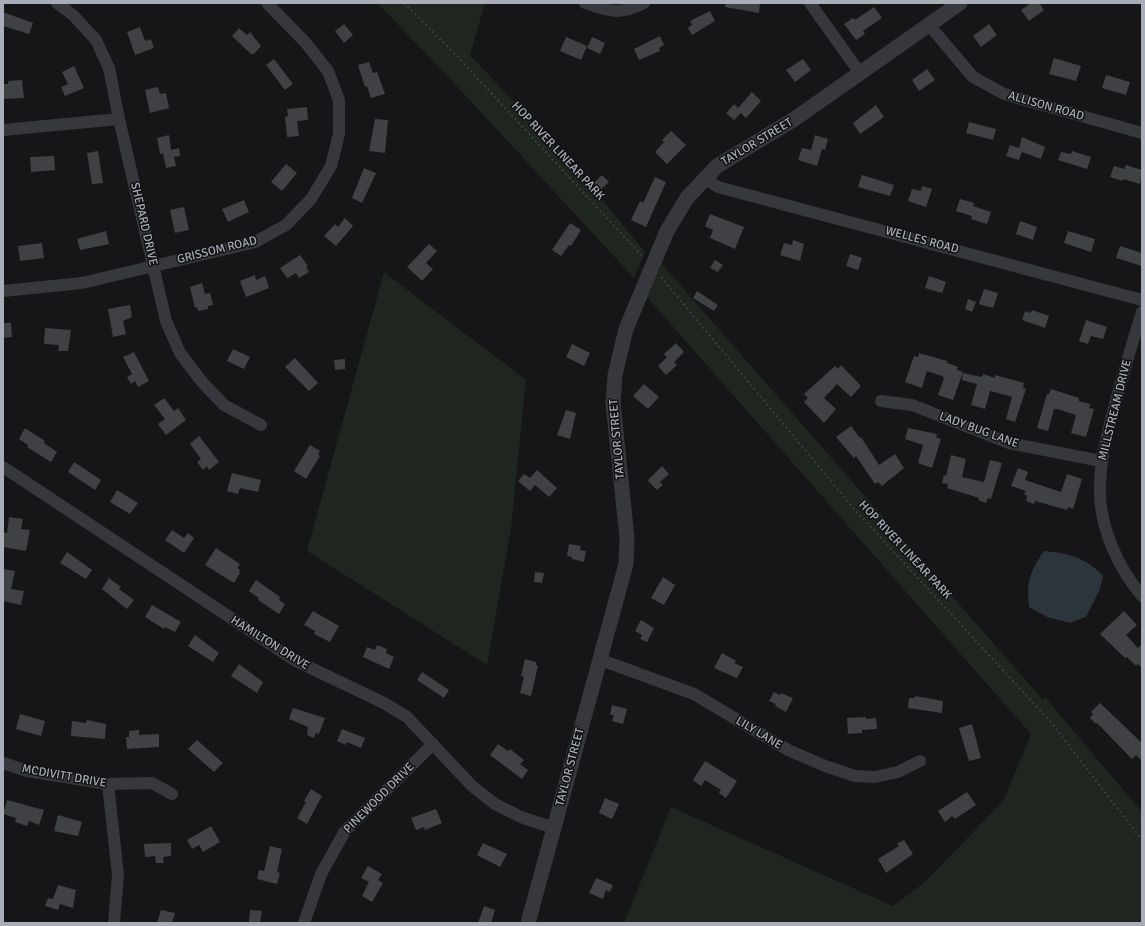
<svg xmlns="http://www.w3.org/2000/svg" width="1145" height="926" font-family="Signika,sans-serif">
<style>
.green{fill:#1e261f}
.water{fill:#2c353c}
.building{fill:#404145}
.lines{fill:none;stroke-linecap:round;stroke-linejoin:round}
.path{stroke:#3d3f44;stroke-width:2;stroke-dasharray:2 3;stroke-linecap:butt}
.minor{stroke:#37383d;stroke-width:12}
.tertiary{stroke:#37383d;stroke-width:15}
.labels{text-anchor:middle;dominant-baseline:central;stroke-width:3;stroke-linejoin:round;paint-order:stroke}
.street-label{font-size:12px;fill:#a8adb8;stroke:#111113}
</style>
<rect width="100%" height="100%" fill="#161618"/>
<g class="green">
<polygon points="377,3 485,3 470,55 582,175 645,252 634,278 440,68"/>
<polygon points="662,264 1043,700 1044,696 1142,812 1142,923 624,923 671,807 893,906 925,882 1004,800 1031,734 647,297"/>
<polygon points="384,272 526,380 511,529 487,665 307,551"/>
</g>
<path class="water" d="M1044 551C1069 553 1086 558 1103 576L1100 589 1086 617 1070 623 1047 617 1029 607C1026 583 1030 571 1044 551Z"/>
<g class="building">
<polygon points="726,3 760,3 759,13 725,7"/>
<polygon points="1031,3 1039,3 1044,10 1029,21 1021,10"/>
<polygon points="874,7 882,18 863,31 865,34 856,40 844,24 853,18 855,20"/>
<polygon points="710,11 715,21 692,35 688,28 692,25 690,21"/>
<polygon points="3,12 33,23 29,34 3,26"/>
<polygon points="344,24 353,35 344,43 335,31"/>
<polygon points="989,24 997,35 981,47 973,36"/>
<polygon points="140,27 145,41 151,39 154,48 135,55 127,32"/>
<polygon points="239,28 247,35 250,32 261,46 254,54 251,54 232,36"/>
<polygon points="660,36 664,45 659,48 660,51 639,60 634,49"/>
<polygon points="566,37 587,46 581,60 560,51"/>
<polygon points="592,37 605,43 600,54 587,48"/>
<polygon points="1054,58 1081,66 1076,81 1049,74"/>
<polygon points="274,59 293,84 285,90 266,65"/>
<polygon points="803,59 811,70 795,82 786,70"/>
<polygon points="369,62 373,73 377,72 385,94 371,98 367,86 365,87 358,65"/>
<polygon points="74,66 84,88 65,96 61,87 68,84 62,72"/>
<polygon points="927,69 935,80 919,91 912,80"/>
<polygon points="1106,75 1130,82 1126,95 1102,88"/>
<polygon points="22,80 24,98 3,99 3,84 8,84 8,81"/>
<polygon points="158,87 160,94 166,93 169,108 150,113 145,90"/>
<polygon points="752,92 761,101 746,118 741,113 734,120 726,113 734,104 738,108"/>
<polygon points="876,105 884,117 860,134 853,123"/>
<polygon points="307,107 308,120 297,121 299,136 287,137 285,117 288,116 287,109"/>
<polygon points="375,119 388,120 385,153 369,151"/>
<polygon points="969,122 996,129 993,140 966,133"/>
<polygon points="671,131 686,145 667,164 655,152 664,142 662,140"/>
<polygon points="169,135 171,150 179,148 180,156 174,157 176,166 166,168 163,153 160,154 157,138"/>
<polygon points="815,135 828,139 825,150 822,149 817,166 798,160 802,148 811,150"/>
<polygon points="1022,137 1045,147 1041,159 1022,152 1019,160 1006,156 1010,145 1019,148"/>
<polygon points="98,151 103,183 92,184 87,153"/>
<polygon points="1072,151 1091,157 1087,169 1058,160 1061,152 1071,154"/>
<polygon points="54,156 55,170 31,172 30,157"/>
<polygon points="286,164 297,173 282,191 271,182"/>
<polygon points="1126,165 1142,170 1140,184 1123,179 1123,181 1110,177 1114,166 1124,169"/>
<polygon points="364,168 376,173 362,203 352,198"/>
<polygon points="602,175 609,182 600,190 594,183"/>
<polygon points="862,175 894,185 890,196 858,187"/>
<polygon points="655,177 666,182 646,227 631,220 640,201 643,203"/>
<polygon points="922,186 932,189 926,207 908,201 912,189 921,191"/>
<polygon points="960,199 974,203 973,206 991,212 987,224 971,219 972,216 956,211"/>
<polygon points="244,200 249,212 228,222 222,209"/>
<polygon points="184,207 189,230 175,233 170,210"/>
<polygon points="710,214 744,227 735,249 710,238 713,230 705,226"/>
<polygon points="345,218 353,226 336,246 324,236 335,224 338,227"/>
<polygon points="1020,221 1037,227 1033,240 1016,234"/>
<polygon points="570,223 581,230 571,246 569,245 561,256 552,250"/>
<polygon points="106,231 109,244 80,250 77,239"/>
<polygon points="1068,231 1095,239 1091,252 1064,243"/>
<polygon points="793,240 804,244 800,261 780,255 784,243 792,245"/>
<polygon points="42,243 44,258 20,261 18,246"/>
<polygon points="429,244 437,251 426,263 433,269 422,281 407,267"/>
<polygon points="1120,246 1142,253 1142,266 1116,258"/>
<polygon points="850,254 862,258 858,270 846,266"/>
<polygon points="300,255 308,266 306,267 309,272 299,278 296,273 287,278 280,268"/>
<polygon points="715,260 723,265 718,272 710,268"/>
<polygon points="255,275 256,280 265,276 269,288 246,297 240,281"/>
<polygon points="929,276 946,282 942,293 925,288"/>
<polygon points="202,283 205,294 210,293 213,305 208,306 208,309 198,311 197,307 195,308 190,287"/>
<polygon points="984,289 998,293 993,308 979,304"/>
<polygon points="697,291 718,305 714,311 693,298"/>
<polygon points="968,299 976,302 972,312 965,309"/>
<polygon points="130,305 132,317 123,321 126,334 113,337 108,309"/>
<polygon points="1032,310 1049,316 1045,328 1022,320 1025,311 1031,313"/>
<polygon points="1086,320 1107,327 1103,339 1091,336 1088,344 1079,341"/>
<polygon points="3,323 11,323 12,337 3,338"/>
<polygon points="45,328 71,330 68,351 58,351 59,345 44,344"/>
<polygon points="676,343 684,352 674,362 677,365 666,375 658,366 667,357 664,354"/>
<polygon points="572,344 590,353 584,366 566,357"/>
<polygon points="233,349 250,357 244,369 227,361"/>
<polygon points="134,352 149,381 138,387 135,381 131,384 127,377 132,374 123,357"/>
<polygon points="919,353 947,361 947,363 958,367 957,370 963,372 953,400 938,395 944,378 942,376 927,371 922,388 905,382 914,356 918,357"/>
<polygon points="295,358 318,383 309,391 285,367"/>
<polygon points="345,359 345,369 335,370 334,360"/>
<polygon points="841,365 861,386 851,397 837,384 824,398 836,409 824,423 804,402 808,398 804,394 835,366 838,369"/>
<polygon points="963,373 982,377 983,374 995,378 995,375 1024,383 1023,388 1026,389 1015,422 1006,419 1012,397 1009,396 990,391 985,409 971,405 977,384 962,380"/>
<polygon points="644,384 659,397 648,409 633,396"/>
<polygon points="1051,389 1079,398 1079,401 1090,404 1089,408 1094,409 1086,437 1071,433 1076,415 1057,409 1054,409 1048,431 1037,428 1047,394 1049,394"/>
<polygon points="164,398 174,411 178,408 186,420 166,435 158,424 165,419 154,405"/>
<polygon points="566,410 576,413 570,439 557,435"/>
<polygon points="851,426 860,438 861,437 879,465 895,454 904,468 882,486 878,482 875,484 856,456 854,458 836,437"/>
<polygon points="25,428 45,441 44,443 57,452 51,462 27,447 28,445 19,439"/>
<polygon points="908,428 937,434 936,437 941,439 932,468 918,463 923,445 905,439"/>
<polygon points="199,436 219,462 209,470 207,466 203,470 197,462 201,459 190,444"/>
<polygon points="310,445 320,451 318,454 320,456 306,479 294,471"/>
<polygon points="951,455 966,459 962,477 984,482 990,460 1002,463 991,499 988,498 986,503 978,500 979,498 947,488 948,484 942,483 944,475 946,476"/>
<polygon points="74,462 101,480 95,490 68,472"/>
<polygon points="662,466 669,474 660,482 663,485 657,490 648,481 649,479"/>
<polygon points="1018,468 1028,472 1025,480 1061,492 1067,474 1082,479 1073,509 1068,507 1067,510 1035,501 1034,504 1026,501 1027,496 1024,494 1026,491 1011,486"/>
<polygon points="537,470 557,488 549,497 535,485 530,491 518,481 524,474 530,478"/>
<polygon points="232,473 261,480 258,492 240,488 238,494 227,491"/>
<polygon points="117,490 138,503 130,514 110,502"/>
<polygon points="9,517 23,519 21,529 30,530 26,551 3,547 3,532 7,533"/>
<polygon points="172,530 184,538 188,533 194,538 184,553 165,540"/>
<polygon points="569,544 581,546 580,550 586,551 584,562 572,559 572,557 567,556"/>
<polygon points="216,548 240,564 237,568 240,570 239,572 240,573 234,583 205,565"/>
<polygon points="67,552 92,570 86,579 60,563"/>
<polygon points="3,569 15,571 11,589 24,591 21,605 3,601"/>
<polygon points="535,572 544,573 542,583 534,582"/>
<polygon points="663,577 675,585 664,605 651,598"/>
<polygon points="109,578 121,587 119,589 134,600 127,609 102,589"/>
<polygon points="256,580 280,597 279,600 285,604 279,614 258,600 259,598 249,591"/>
<polygon points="152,605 181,622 175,632 165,627 164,629 145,617"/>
<polygon points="313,611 339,626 330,642 314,634 315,631 304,625"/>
<polygon points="1124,611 1137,625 1126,635 1138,648 1142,644 1142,668 1138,664 1136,666 1127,657 1125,658 1100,634"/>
<polygon points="641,620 654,628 647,642 640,639 642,635 635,631"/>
<polygon points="195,635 219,653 213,662 188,646"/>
<polygon points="377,645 387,649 386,653 394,657 389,669 363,657 367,647 375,650"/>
<polygon points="722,653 736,661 734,663 743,667 737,678 714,668"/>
<polygon points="525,659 536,662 536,665 538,666 531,696 520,693 524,677 521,676"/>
<polygon points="239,664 263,682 257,693 231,676"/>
<polygon points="422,672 449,690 444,698 417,680"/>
<polygon points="774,692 780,695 781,693 793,698 786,712 775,706 776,704 769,701"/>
<polygon points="915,696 943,701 942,713 908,708 909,698 915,698"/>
<polygon points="1100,703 1142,743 1142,761 1136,755 1132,759 1097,723 1096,724 1090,718 1093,714 1091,712"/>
<polygon points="612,705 627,709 623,724 612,721 614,715 610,715"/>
<polygon points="293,708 325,718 319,734 316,733 314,738 307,735 308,727 289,719"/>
<polygon points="20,714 45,721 41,736 16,729"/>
<polygon points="866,717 866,719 876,718 877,729 862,730 862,733 848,734 847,718"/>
<polygon points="87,720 106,724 105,739 71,736 72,721 86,723"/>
<polygon points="972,724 981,758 969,761 959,728"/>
<polygon points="342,729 365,738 361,748 347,742 346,745 337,741"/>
<polygon points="139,730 139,735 159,734 159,747 127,749 126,737 129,737 129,731"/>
<polygon points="197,740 223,763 214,772 188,749"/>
<polygon points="498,744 508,751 510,749 524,760 520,764 528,770 522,779 490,755"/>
<polygon points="705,761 737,781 726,798 719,793 721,790 705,780 701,786 693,780"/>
<polygon points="311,789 322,796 307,824 297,818 306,802 304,801"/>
<polygon points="967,792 976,805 955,819 952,816 945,822 938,811"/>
<polygon points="605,798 619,804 612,819 599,813"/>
<polygon points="7,800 44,810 39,825 29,821 27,826 15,822 16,818 3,814"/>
<polygon points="436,809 442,823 425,830 424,827 416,830 411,818"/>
<polygon points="58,815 82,822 78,836 54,831"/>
<polygon points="211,826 220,842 203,852 199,845 192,849 187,840"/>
<polygon points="904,840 913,854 886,873 878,859 899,846 897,844"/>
<polygon points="171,843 171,856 163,857 164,863 156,863 155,856 145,857 144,844"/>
<polygon points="483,843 507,854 500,867 477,855"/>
<polygon points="270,846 282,849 277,872 280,873 277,884 257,879 259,870 264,871"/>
<polygon points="368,866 382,874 378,880 383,883 372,902 362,896 369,882 361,878"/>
<polygon points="596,878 613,885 610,892 606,890 603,899 589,893"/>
<polygon points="58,885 76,890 73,908 60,904 58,910 45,906 48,898 53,899"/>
<polygon points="484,906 495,910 491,923 478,923"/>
<polygon points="161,910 175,913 172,923 157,923"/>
<polygon points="250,910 262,911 260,923 249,923"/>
</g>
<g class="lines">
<g class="path">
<polyline points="404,3 455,54 643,257"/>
<polyline points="661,277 855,510 1049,720 1142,840"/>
</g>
<g class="minor">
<polyline points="57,3 73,15 96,40 109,68 119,119 166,321 180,353 202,382 224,405 261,425"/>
<path d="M585 3C609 12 621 15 644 3"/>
<polyline points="810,3 860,73"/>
<polyline points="929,25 973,77 1004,94 1142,133"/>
<polyline points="3,130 119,119"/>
<polyline points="704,178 718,187 1142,300"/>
<polyline points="3,291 82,283 255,242 286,225 311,199 331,166 339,134 339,100 328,71 305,42 267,3"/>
<path d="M1142 312C1132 343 1123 375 1114 408 1107 436 1099 465 1100 494 1101 530 1119 569 1142 596"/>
<polyline points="881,401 912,405 1009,443 1101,461"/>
<polyline points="3,467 296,661 384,703 407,717 472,786 495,804 521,817 554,828"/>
<polyline points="601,660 694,694 788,750 825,766 855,776 875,777 898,772 920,761"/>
<polyline points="3,763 27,771 108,784 152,783 172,794"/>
<polyline points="108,784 118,875 114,923"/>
<polyline points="304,923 321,874 345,831 433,744"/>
</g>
<polyline class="tertiary" points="528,923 626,564 627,538 613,403 615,375 626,329 667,231 687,198 717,166 793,120 960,3"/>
</g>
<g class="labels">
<g class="street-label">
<text transform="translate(1046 106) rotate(16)">ALLISON ROAD</text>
<text transform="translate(757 142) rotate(-31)">TAYLOR STREET</text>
<text transform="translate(558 151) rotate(47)">HOP RIVER LINEAR PARK</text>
<text transform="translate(144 224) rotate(77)">SHEPARD DRIVE</text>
<text transform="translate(922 240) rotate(15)">WELLES ROAD</text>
<text transform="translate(217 250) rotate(-14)">GRISSOM ROAD</text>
<text transform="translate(1115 410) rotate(-76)">MILLSTREAM DRIVE</text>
<text transform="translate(979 430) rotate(20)">LADY BUG LANE</text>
<text transform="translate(617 439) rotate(-95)">TAYLOR STREET</text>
<text transform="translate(905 550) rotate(47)">HOP RIVER LINEAR PARK</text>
<text transform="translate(270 643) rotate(32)">HAMILTON DRIVE</text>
<text transform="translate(759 733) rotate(31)">LILY LANE</text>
<text transform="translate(570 767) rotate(-75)">TAYLOR STREET</text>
<text transform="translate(64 776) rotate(10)">MCDIVITT DRIVE</text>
<text transform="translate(379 798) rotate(-45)">PINEWOOD DRIVE</text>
</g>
</g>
<rect width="1145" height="926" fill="none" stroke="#a8adb8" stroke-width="8"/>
</svg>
